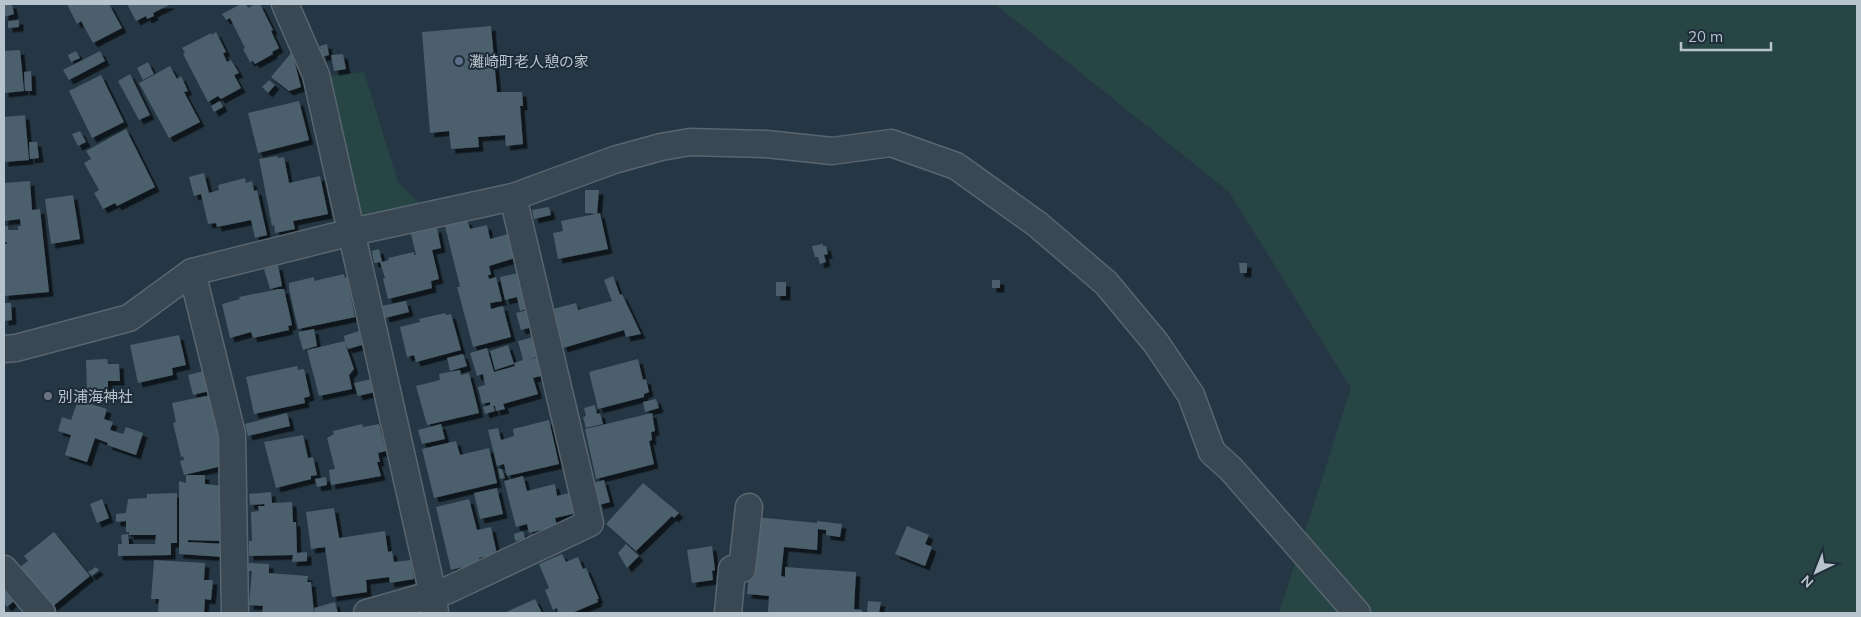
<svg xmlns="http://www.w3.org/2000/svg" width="1861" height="617" font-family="Mulish,'Noto Sans JP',sans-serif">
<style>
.green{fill:#274544}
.building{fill:#4b5f6c;filter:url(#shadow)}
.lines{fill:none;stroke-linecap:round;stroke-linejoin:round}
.minor-casing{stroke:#586671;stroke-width:29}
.minor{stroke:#3a4853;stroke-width:26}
.service-dot{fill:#5c6f8a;stroke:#1e2d39;stroke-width:2}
.worship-dot{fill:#6b7280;stroke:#1e2d39;stroke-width:2}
.labels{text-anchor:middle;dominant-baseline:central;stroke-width:4;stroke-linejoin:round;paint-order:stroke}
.poi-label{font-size:15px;fill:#b7c3cd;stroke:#1e2d39;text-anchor:start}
</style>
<defs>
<filter id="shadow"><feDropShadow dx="4.5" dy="4.5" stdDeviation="0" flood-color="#0009"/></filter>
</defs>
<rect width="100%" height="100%" fill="#253744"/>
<g class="green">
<polygon points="995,4 1857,4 1857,613 1279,613 1351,388 1229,192"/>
<polygon points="364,72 398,182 421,205 362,218 331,76"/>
</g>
<g class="building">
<polygon points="4,4 12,4 14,14 4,17"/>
<polygon points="67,4 109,4 122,28 93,43 81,21 77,24"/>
<polygon points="127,4 171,4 153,13 154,16 147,19 146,16 136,21"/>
<polygon points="241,4 246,4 248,8 255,4 260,4 273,30 271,31 279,48 272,52 273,54 255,64 253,61 250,62 243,49 245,48 230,18 226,20 222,14"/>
<polygon points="19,20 19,27 8,28 8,21"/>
<polygon points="491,26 497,92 522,92 523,106 520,106 523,144 506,146 505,135 478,137 479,147 451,149 449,131 430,133 422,32"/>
<polygon points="216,32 226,52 223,53 227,62 231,60 239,73 234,75 241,88 221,99 218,96 208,102 183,54 185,53 182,48 211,33 212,35"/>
<polygon points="327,44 329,55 322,57 320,46"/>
<polygon points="20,50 24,91 4,93 4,51"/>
<polygon points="76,51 80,58 71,62 68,55"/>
<polygon points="100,51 105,61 69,80 63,70"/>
<polygon points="292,52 301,87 289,91 271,77"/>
<polygon points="343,54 346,69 334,71 331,55"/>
<polygon points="148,62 154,74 143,80 137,68"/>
<polygon points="170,66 177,79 181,76 188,91 184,92 200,122 169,138 139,83"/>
<polygon points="31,71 32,91 25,91 24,72"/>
<polygon points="130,74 150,115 139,120 118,81"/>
<polygon points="101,75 124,122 92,138 69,91"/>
<polygon points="269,80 275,85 268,93 262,87"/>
<polygon points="220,101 223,107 214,112 211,106"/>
<polygon points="299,101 309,140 258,153 248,113"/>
<polygon points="25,115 29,160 4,162 4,117"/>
<polygon points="126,129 155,187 117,206 115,203 103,209 94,193 99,190 84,163 91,159 86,151"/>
<polygon points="80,131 86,142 78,146 72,134"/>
<polygon points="29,142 37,142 39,158 30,159"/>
<polygon points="277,156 278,158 284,157 289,183 320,176 328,214 293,221 295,229 275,233 274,225 272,226 259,159"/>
<polygon points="204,173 209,193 219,190 218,185 245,178 246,183 252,181 254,191 257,190 267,235 255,238 251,220 217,227 216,223 208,224 201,194 194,196 189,177"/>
<polygon points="30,181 32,210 40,209 49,292 4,296 4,244 7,244 7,242 4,242 4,226 8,226 8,230 18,230 18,226 21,226 20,219 4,221 4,183"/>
<polygon points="585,190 599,190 597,214 585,213"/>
<polygon points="73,195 80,239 51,244 45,199"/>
<polygon points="549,207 551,215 534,219 532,210"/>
<polygon points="600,213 608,249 558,259 553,233 563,231 561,221"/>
<polygon points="467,220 470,229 487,225 490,239 512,233 518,257 489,266 491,275 488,275 489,279 496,277 502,301 490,303 491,309 503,306 511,337 473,347 457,287 460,287 445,226"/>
<polygon points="437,228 441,248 432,250 439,279 431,281 432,288 388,299 383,279 385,278 380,262 374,263 372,251 379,249 382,262 389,260 388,258 414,252 414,255 416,255 411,234"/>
<polygon points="823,244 823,246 826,246 828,254 824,255 826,262 820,264 818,257 815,257 812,246"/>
<polygon points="1239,263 1247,263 1247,273 1240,273"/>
<polygon points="278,265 282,286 270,289 264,269"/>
<polygon points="523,272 531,308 520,311 517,297 505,300 500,277"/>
<polygon points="344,274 345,278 347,277 355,317 298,329 289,289 289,283 314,277 314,281"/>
<polygon points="613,276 620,295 622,294 641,334 626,337 624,330 563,348 553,309 576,303 578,310 612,301 604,280"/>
<rect x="992" y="280" width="8" height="8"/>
<rect x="776" y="282" width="10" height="14"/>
<polygon points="279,289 284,289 292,325 288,326 289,330 253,338 251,332 230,338 222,304 240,299 239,297"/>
<polygon points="406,301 409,312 385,318 382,306"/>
<polygon points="4,303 11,303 12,320 4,321"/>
<polygon points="532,309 536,326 521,330 516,313"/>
<polygon points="445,313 446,315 451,314 461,350 416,362 414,355 407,357 400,327 420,322 419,319"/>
<polygon points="314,329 317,346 303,350 298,332"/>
<polygon points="359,331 362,345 348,349 345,343 354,369 349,375 352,389 319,396 307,350 345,341 344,336"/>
<polygon points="179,335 186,365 172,368 173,375 138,383 130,345"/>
<polygon points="538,336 543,355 528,360 543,356 548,374 533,378 538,394 503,404 505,409 496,411 495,406 493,406 495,411 485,414 483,407 490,405 490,402 482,404 478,387 485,385 483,374 477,376 470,353 487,348 494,372 515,366 514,363 523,360 518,341"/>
<polygon points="508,345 514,364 495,370 490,351"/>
<polygon points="463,354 467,366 450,371 447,358"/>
<polygon points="107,359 108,364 119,364 120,381 108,381 108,389 87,389 86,360"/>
<polygon points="638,359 643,380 646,379 649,392 644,394 644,397 598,409 589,372"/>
<polygon points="297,366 298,370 304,369 310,396 304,398 305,403 254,414 246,377"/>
<polygon points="208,370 213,390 193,395 188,375"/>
<polygon points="460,370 461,375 469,373 479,413 427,425 416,386 440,380 439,374"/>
<polygon points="371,379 375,392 358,396 354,383"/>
<polygon points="211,395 226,465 184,475 180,461 184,460 183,456 181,457 173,423 176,422 172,403"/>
<polygon points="656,399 659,408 645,412 643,402"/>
<polygon points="78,400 107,409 104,419 113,422 110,430 123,434 126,427 143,433 136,455 107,445 108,443 95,438 87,462 65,455 71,435 58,431 62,417 71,420"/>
<polygon points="595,405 597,414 600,413 603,424 586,428 583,417 586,416 584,408"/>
<polygon points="287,413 290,426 248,436 245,424"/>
<polygon points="652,413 655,431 651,432 652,440 649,441 654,464 596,479 585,429"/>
<polygon points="549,420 559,464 507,476 504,464 497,466 488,430 498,428 501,440 514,436 513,429"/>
<polygon points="362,424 363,427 379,424 386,451 378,453 380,462 377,462 381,476 331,485 329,470 335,469 327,438 334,434 333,431"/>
<polygon points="441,424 445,439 422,444 418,430"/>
<polygon points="303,435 308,458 313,457 317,475 311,476 311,479 276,488 264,442"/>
<polygon points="456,441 460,455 489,448 497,483 434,498 422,449"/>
<polygon points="498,469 502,469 505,478 500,479"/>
<polygon points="186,475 205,475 205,484 223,486 221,541 188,540 188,542 225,544 224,557 179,554 179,481 186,483"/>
<polygon points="523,476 527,491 555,484 557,496 572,492 577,513 555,518 557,526 529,533 527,524 516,527 504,481"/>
<polygon points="326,477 327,485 317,487 315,479"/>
<polygon points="604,480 610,502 599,505 593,483"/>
<polygon points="643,483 679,513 674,518 672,516 636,551 606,524"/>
<polygon points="497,488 503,514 480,519 474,493"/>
<polygon points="271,492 272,503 292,502 293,522 296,522 297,553 307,552 307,561 292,562 293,555 249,556 249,541 252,541 251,512 259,511 258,506 265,506 264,504 250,505 249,494"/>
<polygon points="177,493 177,543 171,543 171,555 118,556 118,544 122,544 121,535 128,534 129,544 155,544 156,535 129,535 129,532 126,532 126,521 116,522 116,514 126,513 128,499 147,498 147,494"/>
<polygon points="102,499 109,518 97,523 90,504"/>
<polygon points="469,499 477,530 491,527 497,554 479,558 480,563 451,570 436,507"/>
<polygon points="334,508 339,538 385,531 388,552 392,551 394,562 411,560 414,579 390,583 389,577 366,580 367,592 332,597 325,547 311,549 306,512"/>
<polygon points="756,517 817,523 817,521 842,524 840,537 826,535 826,530 818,529 817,550 784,547 781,576 785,577 785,567 856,572 854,609 862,610 862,613 768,612 769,596 747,594"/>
<polygon points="907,526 929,535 925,544 932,547 925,566 895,554"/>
<polygon points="523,531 525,539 515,541 514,534"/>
<polygon points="54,532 90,576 52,607 20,567 28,561 24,556"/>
<polygon points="626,544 639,556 627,568 618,553"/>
<polygon points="712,546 715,570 712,571 713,580 692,583 687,550"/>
<polygon points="562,554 566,562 578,557 583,569 586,568 599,599 597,599 598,602 572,613 558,613 557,608 553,610 545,590 549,588 539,564"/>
<polygon points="154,560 205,563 204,580 213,580 211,600 205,599 204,613 158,613 159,599 151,599"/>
<polygon points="249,563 269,564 269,573 308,576 307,582 311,582 314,613 262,613 263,606 249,605 252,571 248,571"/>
<polygon points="96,567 99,570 92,576 88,572"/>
<polygon points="4,586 15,600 7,607 4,603"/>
<polygon points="535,599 542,613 504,613"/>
<polygon points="868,601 881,602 879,613 867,613"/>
<polygon points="335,602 338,613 315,613 314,608"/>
</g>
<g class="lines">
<g class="minor-casing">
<g id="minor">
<polyline points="285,4 316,75 433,595 435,613"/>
<polyline points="192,272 232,434 235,613"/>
<polyline points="4,349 16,348 129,318 192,272 352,232 513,197 614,160 661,147 690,142 766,144 832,151 891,143 956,166 1037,224 1106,283 1156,343 1191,395 1212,452 1231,469 1357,613"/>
<polyline points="4,569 42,613"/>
<polyline points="367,613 448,590 590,523 513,197"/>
<polyline points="728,613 732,569 742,569 749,507"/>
</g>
</g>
<use href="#minor" class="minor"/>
</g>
<circle class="service-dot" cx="459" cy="61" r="5"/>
<circle class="worship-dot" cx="48" cy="396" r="5"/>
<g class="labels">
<g class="poi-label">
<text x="469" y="61">灘崎町老人憩の家</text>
<text x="58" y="396">別浦海神社</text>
</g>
</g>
<rect width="1861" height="617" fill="none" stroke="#b7c3cd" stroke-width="10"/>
<g transform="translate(1816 572) rotate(223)" stroke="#1e2d39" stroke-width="4" paint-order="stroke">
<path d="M0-4L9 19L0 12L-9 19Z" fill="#b7c3cd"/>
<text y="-8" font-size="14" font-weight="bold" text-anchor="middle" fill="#b7c3cd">N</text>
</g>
<path d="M1681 42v8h90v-8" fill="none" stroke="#b7c3cd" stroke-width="2.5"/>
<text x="1688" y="42" font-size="15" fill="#b7c3cd" stroke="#1e2d39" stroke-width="4" paint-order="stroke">20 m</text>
</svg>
